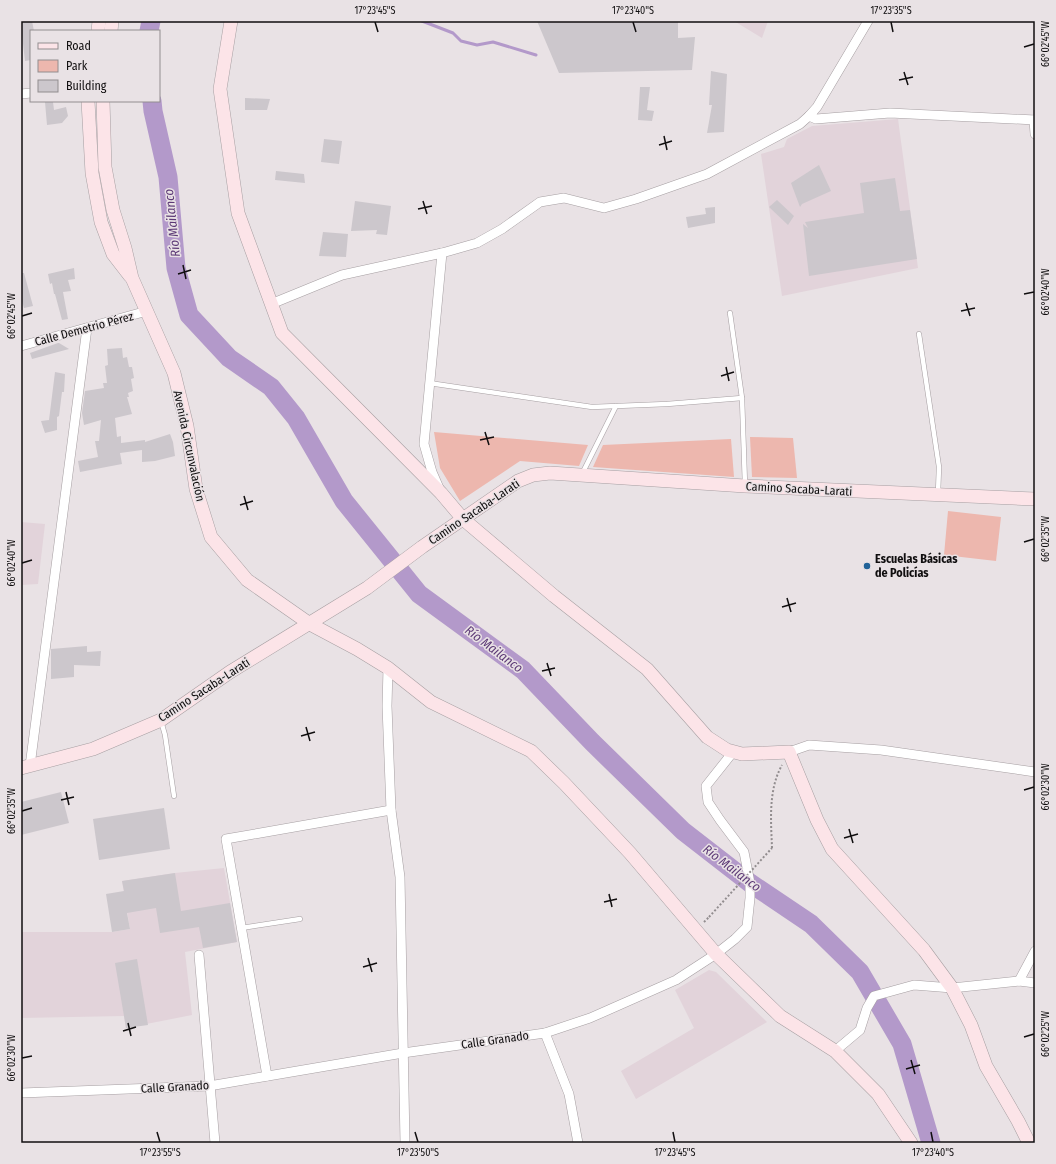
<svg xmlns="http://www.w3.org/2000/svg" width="1056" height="1164" font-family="'Fira Sans Condensed',sans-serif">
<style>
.built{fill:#e2d3da}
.green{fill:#edb7ae}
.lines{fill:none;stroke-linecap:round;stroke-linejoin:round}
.stream{stroke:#b399ca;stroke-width:3}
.river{stroke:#b399ca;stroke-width:19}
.building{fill:#ccc7cc}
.lane-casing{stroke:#a69fa2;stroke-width:5.5}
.street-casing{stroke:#a69fa2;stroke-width:10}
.secondary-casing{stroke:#a69fa2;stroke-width:14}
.path{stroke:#928d8f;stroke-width:2;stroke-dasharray:2 2;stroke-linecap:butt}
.lane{stroke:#fff;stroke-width:4.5}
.street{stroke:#fff;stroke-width:9}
.secondary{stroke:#fce4e8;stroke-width:13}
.path-bridge{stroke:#928d8f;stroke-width:2;stroke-dasharray:2 2;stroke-linecap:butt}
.ticks{fill:none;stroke:#100e0f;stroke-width:1.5}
.poi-dot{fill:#216298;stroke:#e9e2e5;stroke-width:1.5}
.labels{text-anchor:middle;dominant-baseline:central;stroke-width:3;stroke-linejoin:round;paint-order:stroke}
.street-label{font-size:12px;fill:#100e0f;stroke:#e9e2e5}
.poi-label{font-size:12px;font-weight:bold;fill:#100e0f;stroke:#e9e2e5;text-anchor:start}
.water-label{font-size:13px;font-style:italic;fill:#5c3976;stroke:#e9e2e5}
.neatline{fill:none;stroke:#100e0f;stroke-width:1.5}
.ticks-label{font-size:10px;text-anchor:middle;fill:#100e0f}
</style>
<rect width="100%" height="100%" fill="#e9e2e5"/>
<g class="built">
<polygon points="734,21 768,21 762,38"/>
<polygon points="898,119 918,268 782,296 761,154 784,147 787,139 812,126"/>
<polygon points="21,522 45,524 38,584 21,585"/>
<polygon points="224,868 237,942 185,952 192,1015 126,1028 124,1016 21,1018 21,932 112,932 130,929 122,881 175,873"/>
<polygon points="709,970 716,972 767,1022 636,1099 621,1071 694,1028 675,990"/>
</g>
<g class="green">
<polygon points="434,432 588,445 579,466 520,461 460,501 440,468"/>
<polygon points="750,437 793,438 797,478 752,477"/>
<polygon points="731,439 734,477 593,467 603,445"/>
<polygon points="948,511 1001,517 996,561 944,555"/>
</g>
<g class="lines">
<polyline class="stream" points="422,21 453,33 461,41 477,45 493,42 536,55"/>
<g class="river">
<polyline points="149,31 151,21"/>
<polyline points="152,101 153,111 168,177 176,268 189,315 229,358 271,387 296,418 344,501 419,594 523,670 592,742 683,831 750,883 811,924 860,972 902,1044 931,1143"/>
</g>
</g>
<g class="building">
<polygon points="21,21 32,21 34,31 31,31 31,60 25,61 22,35 21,35"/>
<polygon points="537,21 678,21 678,38 695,37 692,70 559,73"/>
<polygon points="711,71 727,74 724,132 707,133 712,105 709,105"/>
<polygon points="640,87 650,87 647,110 654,111 652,121 638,120"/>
<polygon points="245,98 270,99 267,110 245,110"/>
<polygon points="45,102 53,102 54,110 66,107 68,116 62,123 47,125"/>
<polygon points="324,139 342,141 339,164 321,162"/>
<polygon points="819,165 831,191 802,204 800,207 791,183"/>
<polygon points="276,171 304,174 305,183 275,180"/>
<polygon points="895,178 900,211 910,210 917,259 809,276 803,224 808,228 805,222 864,213 860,183"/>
<polygon points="777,200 794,216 788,225 769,207"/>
<polygon points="355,201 391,206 387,235 376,234 377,230 351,231"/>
<polygon points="715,207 715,223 688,228 686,217 706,214 705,208"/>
<polygon points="323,232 348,234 346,257 319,256"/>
<polygon points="74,268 75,279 68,280 71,291 63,292 68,319 62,320 55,294 54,294 52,283 50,284 48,274"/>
<polygon points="21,273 24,273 33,306 24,308 21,298"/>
<polygon points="58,343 59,343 69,349 32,359 30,353"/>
<polygon points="122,348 123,358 127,357 129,367 132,367 134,378 131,379 133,391 128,393 129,397 127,397 132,414 115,418 117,437 121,436 121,443 145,440 145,442 170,434 173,442 175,456 155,461 142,462 142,450 120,453 122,464 80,472 78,461 98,457 95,441 99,441 101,420 84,425 82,413 85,391 104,388 103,383 107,383 105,366 108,365 107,349"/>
<polygon points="55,372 65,374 64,392 62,392 59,416 57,417 57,430 45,433 41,421 49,420"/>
<polygon points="87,646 87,652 101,651 100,666 74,665 74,677 51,679 51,649"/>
<polygon points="61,792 69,823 21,835 21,802"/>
<polygon points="164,808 170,849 99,860 93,819"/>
<polygon points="175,873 181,911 230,903 237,942 203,948 199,927 160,933 156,908 127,913 130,929 112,932 106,894 124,891 122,881"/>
<polygon points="137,959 148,1025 126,1028 115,963"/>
</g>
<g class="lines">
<g class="lane-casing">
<g id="lane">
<polyline points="730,313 742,398 745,485"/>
<polyline points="919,334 939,467 938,493"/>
<polyline points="429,383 592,407 667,404 742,398"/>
<polyline points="582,474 616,406"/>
<polyline points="161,721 165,735 174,796"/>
<polyline points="241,928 300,919"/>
</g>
</g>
<g class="street-casing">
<g id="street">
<polyline points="21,94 31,93"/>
<polyline points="809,116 816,119 890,113 1035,120"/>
<polyline points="1034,120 1035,134"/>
<polyline points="271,304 342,275 442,253 477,243 502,229 540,202 564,198 604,208 636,199 707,174 800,124 809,116 817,107 868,21"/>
<polyline points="21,346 147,311"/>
<polyline points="439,488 432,472 424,444 442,253"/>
<polyline points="388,668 387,706 391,810 400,877 405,1143"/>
<polyline points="789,752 809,745 881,750 1035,772"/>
<polyline points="30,766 87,328"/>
<polyline points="199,955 215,1143"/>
<polyline points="1019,981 1035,951"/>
<polyline points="545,1033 569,1094 578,1143"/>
<polyline points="835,1051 860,1030 867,1008 874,996 914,985 952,988 1019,981 1035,983"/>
<polyline points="267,1076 226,839 391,810"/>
<polyline points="21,1093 209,1086 403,1053 545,1033 590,1018 676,980 716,954 735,939 747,927 748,917 750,898 750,883 744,852 720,820 708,802 706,786 733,752"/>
</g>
</g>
<g class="secondary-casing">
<g id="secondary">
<polyline points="231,21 220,89 238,213 282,333 441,493 463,519 554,596 647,669 707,737 727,750 742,754 789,752 817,820 832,849 924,950 952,988 971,1025 986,1066 1018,1121 1029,1143"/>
<polyline points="98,31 99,21"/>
<polyline points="111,31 112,21"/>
<polyline points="88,101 92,173 101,222 113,254 130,276"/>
<polyline points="103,101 105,167 113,210 125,248 132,278 174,373 187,426 196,489 211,537 247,580 310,624 357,649 388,668 431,702 531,751 564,783 630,853 716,954 780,1016 835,1051 878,1094 911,1143"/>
<polyline points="21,768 93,749 161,720 230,672 367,588 422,547 518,481 533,475 550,473 745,486 1035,499"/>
</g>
</g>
<g class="path">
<path d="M772 848C771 821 768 790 782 765"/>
<polyline points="704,922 709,917"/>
</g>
<use href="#lane" class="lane"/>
<use href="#street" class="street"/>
<use href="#secondary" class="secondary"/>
<polyline class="path-bridge" points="709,917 772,848"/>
</g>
<path class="ticks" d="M375 22 378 32M633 22 636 32M891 22 893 32M1024 47 1034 44M904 72 908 85M899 80 913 77M664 136 667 150M659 145 672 141M423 201 427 214M418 209 432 206M183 265 186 279M178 274 191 270M1024 294 1034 292M966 303 970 316M961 311 975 308M22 316 32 313M726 367 729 381M721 376 734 372M485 432 489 445M480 440 494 437M244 496 248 510M240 505 253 501M1024 542 1034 539M22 563 32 560M787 598 791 612M782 607 796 603M547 663 551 676M542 671 555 668M306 727 310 741M301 736 315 732M1024 790 1034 787M66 792 69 805M61 800 74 797M22 811 32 808M849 829 853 843M844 838 858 834M609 894 612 907M604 902 617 899M368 958 372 972M363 967 377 963M128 1023 131 1036M123 1031 136 1027M1024 1037 1034 1034M22 1058 32 1056M911 1060 915 1074M906 1069 920 1065M157 1132 160 1142M415 1132 418 1142M673 1132 675 1142M931 1132 933 1142"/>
<circle class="poi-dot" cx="867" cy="566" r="4"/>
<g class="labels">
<g class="street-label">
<text transform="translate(84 329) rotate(-15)">Calle Demetrio Pérez</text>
<text transform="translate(189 446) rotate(78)">Avenida Circunvalación</text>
<text transform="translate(799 489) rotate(3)">Camino Sacaba-Larati</text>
<text transform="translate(474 512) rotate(-34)">Camino Sacaba-Larati</text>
<text transform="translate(204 690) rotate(-33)">Camino Sacaba-Larati</text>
<text transform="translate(495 1040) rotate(-8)">Calle Granado</text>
<text transform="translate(175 1087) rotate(-3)">Calle Granado</text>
</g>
<g class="poi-label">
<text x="875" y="559">Escuelas Básicas<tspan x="875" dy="14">de Policías</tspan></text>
</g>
<g class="water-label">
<text transform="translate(172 223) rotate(-96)">Río Mailanco</text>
<text transform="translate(494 649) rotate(37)">Río Mailanco</text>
<text transform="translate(732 868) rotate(37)">Río Mailanco</text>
</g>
</g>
<rect width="1056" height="1164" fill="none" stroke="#e9e2e5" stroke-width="44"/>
<rect x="30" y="30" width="130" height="72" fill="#e9e2e5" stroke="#928d8f"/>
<rect x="38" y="43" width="20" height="6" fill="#fce4e8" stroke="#928d8f"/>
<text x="66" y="50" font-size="12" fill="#100e0f">Road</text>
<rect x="38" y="60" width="20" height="12" fill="#edb7ae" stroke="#928d8f"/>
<text x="66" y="70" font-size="12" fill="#100e0f">Park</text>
<rect x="38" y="80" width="20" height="12" fill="#ccc7cc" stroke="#928d8f"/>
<text x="66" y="90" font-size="12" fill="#100e0f">Building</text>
<rect x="22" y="22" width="1012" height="1120" class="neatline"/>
<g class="ticks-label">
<text x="375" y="14">17°23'45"S</text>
<text x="633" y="14">17°23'40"S</text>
<text x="891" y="14">17°23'35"S</text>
<text transform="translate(1045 44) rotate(-90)" y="4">66°02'45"W</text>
<text transform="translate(1045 292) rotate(-90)" y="4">66°02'40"W</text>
<text transform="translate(11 316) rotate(-90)" y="4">66°02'45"W</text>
<text transform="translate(1045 539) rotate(-90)" y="4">66°02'35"W</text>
<text transform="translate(11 563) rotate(-90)" y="4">66°02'40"W</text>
<text transform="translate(1045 787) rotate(-90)" y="4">66°02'30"W</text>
<text transform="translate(11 811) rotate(-90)" y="4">66°02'35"W</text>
<text transform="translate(1045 1034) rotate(-90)" y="4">66°02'25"W</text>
<text transform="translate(11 1058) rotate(-90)" y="4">66°02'30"W</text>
<text x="160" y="1156">17°23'55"S</text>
<text x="418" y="1156">17°23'50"S</text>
<text x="675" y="1156">17°23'45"S</text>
<text x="933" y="1156">17°23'40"S</text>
</g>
</svg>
